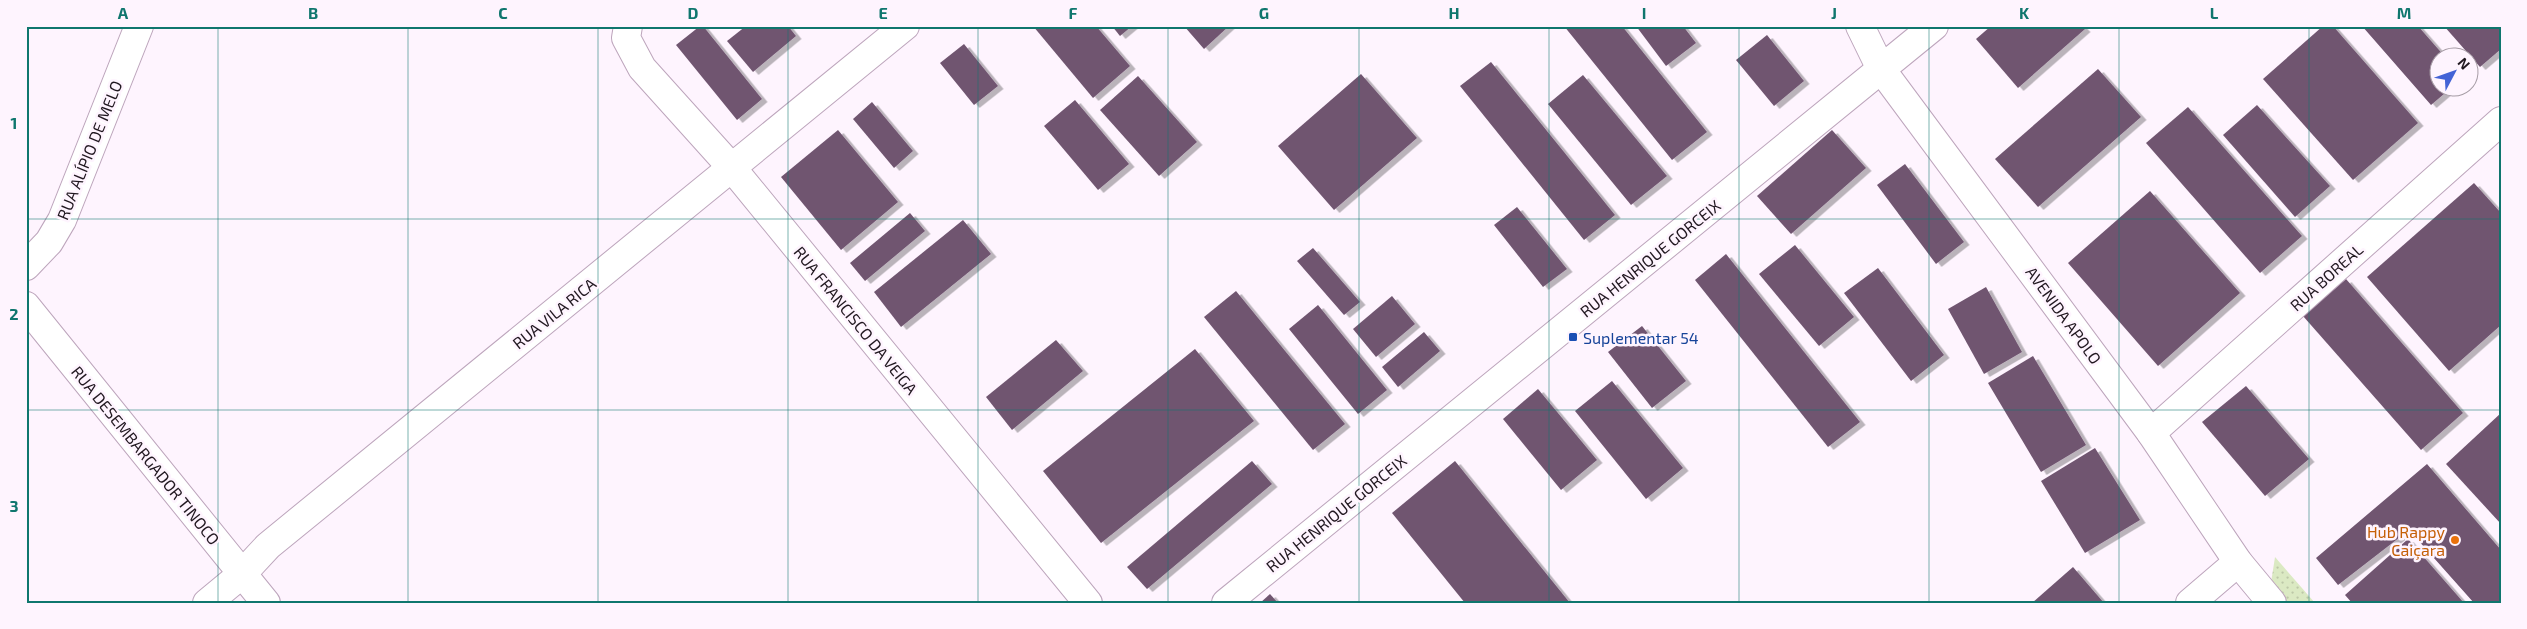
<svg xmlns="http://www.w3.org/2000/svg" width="2527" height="629" font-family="'Exo 2',sans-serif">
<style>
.grass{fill:url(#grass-dots)}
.building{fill:#705570;filter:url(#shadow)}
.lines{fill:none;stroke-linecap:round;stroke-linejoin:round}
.street-casing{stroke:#bda5bc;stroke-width:30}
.secondary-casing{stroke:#bda5bc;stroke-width:30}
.street{stroke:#fff;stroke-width:28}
.secondary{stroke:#fff;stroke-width:28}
.grid{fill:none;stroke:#0f766e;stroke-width:1;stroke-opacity:0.55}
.transit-dot{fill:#1a4fb4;stroke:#fef4fe;stroke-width:2}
.food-dot{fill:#e8710a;stroke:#fef4fe;stroke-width:2}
.labels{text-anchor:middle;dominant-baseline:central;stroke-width:5;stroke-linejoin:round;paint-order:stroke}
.street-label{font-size:16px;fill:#211820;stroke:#fef4fe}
.transit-label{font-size:16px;fill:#164399;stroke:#fef4fe;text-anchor:start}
.food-label{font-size:16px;fill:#c56008;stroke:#fef4fe;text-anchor:end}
.neatline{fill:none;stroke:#0f766e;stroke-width:2}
.grid-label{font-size:16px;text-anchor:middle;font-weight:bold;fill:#0f766e}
</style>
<defs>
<pattern id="grass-dots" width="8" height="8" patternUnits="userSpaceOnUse" patternTransform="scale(1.25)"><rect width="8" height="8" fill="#dbe9c3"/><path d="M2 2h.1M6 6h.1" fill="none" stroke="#bcc7a7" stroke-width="1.8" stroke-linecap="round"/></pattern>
<filter id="shadow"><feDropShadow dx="5.5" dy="3" stdDeviation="0" flood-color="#0004"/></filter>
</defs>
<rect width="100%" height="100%" fill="#fef4fe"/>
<polygon class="grass" points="2275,557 2315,603 2281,603 2270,589"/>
<g class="building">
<polygon points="700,26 703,26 762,99 737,120 676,45"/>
<polygon points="746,26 788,26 796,36 753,72 727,41"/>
<polygon points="1033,26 1096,26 1130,66 1093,98"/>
<polygon points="1112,26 1132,26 1120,36"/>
<polygon points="1184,26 1229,26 1204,49"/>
<polygon points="1564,26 1622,26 1707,132 1672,160"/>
<polygon points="1636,26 1683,26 1696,43 1666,66"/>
<polygon points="1991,26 2082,26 2085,29 2018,88 1976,39"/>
<polygon points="2323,26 2333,26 2418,123 2353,180 2263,79"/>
<polygon points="2362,26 2418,26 2446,58 2440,58 2440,88 2451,88 2431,105"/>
<polygon points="2444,26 2501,26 2501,49 2480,67"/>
<polygon points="1767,35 1804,81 1774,106 1736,60"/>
<polygon points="964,44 998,86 974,105 940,63"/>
<polygon points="1491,62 1615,215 1584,240 1460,86"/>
<polygon points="2098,69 2141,117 2038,207 1995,159"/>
<polygon points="1361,74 1417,138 1334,210 1278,146"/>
<polygon points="1583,75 1667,176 1631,205 1548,104"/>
<polygon points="1138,76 1197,142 1159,176 1100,110"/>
<polygon points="1075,100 1129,164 1098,190 1044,126"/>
<polygon points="872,102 913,151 894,168 853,119"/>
<polygon points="2257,105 2330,186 2295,217 2223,135"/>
<polygon points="2188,107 2302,236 2260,273 2146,143"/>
<polygon points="838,130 898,202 841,250 781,177"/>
<polygon points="1832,130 1866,168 1791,234 1757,196"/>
<polygon points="1905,164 1964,242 1936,264 1877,185"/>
<polygon points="2474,183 2501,213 2501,325 2449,371 2367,277"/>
<polygon points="2150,191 2240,293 2158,366 2068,263"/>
<polygon points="1517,207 1567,269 1543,287 1494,225"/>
<polygon points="910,213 925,231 865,281 850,263"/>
<polygon points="963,220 991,254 901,327 874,292"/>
<polygon points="1795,245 1854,317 1819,346 1759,274"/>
<polygon points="1313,248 1360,302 1344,315 1297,261"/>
<polygon points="1726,254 1860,422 1828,447 1695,280"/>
<polygon points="1878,268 1944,355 1911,381 1844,293"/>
<polygon points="2346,279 2463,413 2421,450 2303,316"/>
<polygon points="1986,287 2022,352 1984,374 1948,309"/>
<polygon points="1236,291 1345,424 1313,450 1204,317"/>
<polygon points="1392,296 1415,324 1376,357 1353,329"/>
<polygon points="1318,305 1387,390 1358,414 1289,329"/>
<polygon points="1642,326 1686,381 1652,408 1608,352"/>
<polygon points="1424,332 1440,351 1398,387 1382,367"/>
<polygon points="1056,340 1083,371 1012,430 986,397"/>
<polygon points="1195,349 1254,421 1101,543 1043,471"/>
<polygon points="2033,356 2086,445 2041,472 1988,383"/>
<polygon points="1612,381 1683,468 1646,499 1575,411"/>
<polygon points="2246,386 2309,459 2265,496 2202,422"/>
<polygon points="1538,389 1597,460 1561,490 1503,419"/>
<polygon points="2501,413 2501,524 2446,464"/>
<polygon points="2095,448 2140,520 2085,553 2041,481"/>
<polygon points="1252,461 1272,484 1147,589 1127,567"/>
<polygon points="1455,461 1570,603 1465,603 1392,513"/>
<polygon points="2427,464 2501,550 2501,603 2474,603 2409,530 2338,585 2316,558"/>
<polygon points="2408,539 2464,603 2352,603 2345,595"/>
<polygon points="2073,567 2104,603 2032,603"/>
<polygon points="1270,594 1278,603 1260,603"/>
</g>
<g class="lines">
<g class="street-casing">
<g id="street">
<polyline points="628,26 626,38 642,68 732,168 1088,603"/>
<polyline points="1860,26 1881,69 2151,433 2238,562 2272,603"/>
<polyline points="26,266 49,242 62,220 139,26"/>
<polyline points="2151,433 2501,121"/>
<polyline points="1226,603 1934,26"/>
<polyline points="2190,603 2238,562"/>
</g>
</g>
<g class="secondary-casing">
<g id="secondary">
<polyline points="26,306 266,603"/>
<polyline points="207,603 242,574 268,546 905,26"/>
</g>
</g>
<use href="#street" class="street"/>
<use href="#secondary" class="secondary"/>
</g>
<path class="grid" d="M218 26V603M408 26V603M598 26V603M788 26V603M978 26V603M1168 26V603M1359 26V603M1549 26V603M1739 26V603M1929 26V603M2119 26V603M2309 26V603M26 219H2501M26 410H2501"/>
<rect class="transit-dot" x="1568" y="332" width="10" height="10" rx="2.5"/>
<circle class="food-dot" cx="2455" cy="540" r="5"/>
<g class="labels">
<g class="street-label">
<text transform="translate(89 150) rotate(-68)">RUA ALÍPIO DE MELO</text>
<text transform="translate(1650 258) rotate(-39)">RUA HENRIQUE GORCEIX</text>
<text transform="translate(2326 277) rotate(-42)">RUA BOREAL</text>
<text transform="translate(554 313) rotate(-39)">RUA VILA RICA</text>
<text transform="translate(2064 315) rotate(54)">AVENIDA APOLO</text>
<text transform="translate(856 320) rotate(51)">RUA FRANCISCO DA VEIGA</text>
<text transform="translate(146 455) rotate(51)">RUA DESEMBARGADOR TINOCO</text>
<text transform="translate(1336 513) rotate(-39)">RUA HENRIQUE GORCEIX</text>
</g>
<g class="transit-label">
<text x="1583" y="337">Suplementar 54</text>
</g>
<g class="food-label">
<text x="2445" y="531">Hub Rappy<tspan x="2445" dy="18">Caiçara</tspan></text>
</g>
</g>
<rect width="2527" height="629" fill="none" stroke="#fef4fe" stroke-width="55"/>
<g transform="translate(2454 72) rotate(49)"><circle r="24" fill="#fef4fe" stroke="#a69ca5"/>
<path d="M0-4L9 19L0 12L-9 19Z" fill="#4363d6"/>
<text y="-8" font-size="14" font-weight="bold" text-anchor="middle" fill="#211820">N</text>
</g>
<rect x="28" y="28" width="2472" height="574" class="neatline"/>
<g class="grid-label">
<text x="123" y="19">A</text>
<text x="313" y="19">B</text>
<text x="503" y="19">C</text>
<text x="693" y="19">D</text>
<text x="883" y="19">E</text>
<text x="1073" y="19">F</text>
<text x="1264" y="19">G</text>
<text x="1454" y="19">H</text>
<text x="1644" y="19">I</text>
<text x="1834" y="19">J</text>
<text x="2024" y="19">K</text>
<text x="2214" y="19">L</text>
<text x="2404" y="19">M</text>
<text x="14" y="129">1</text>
<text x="14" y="320">2</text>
<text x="14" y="512">3</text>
</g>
</svg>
